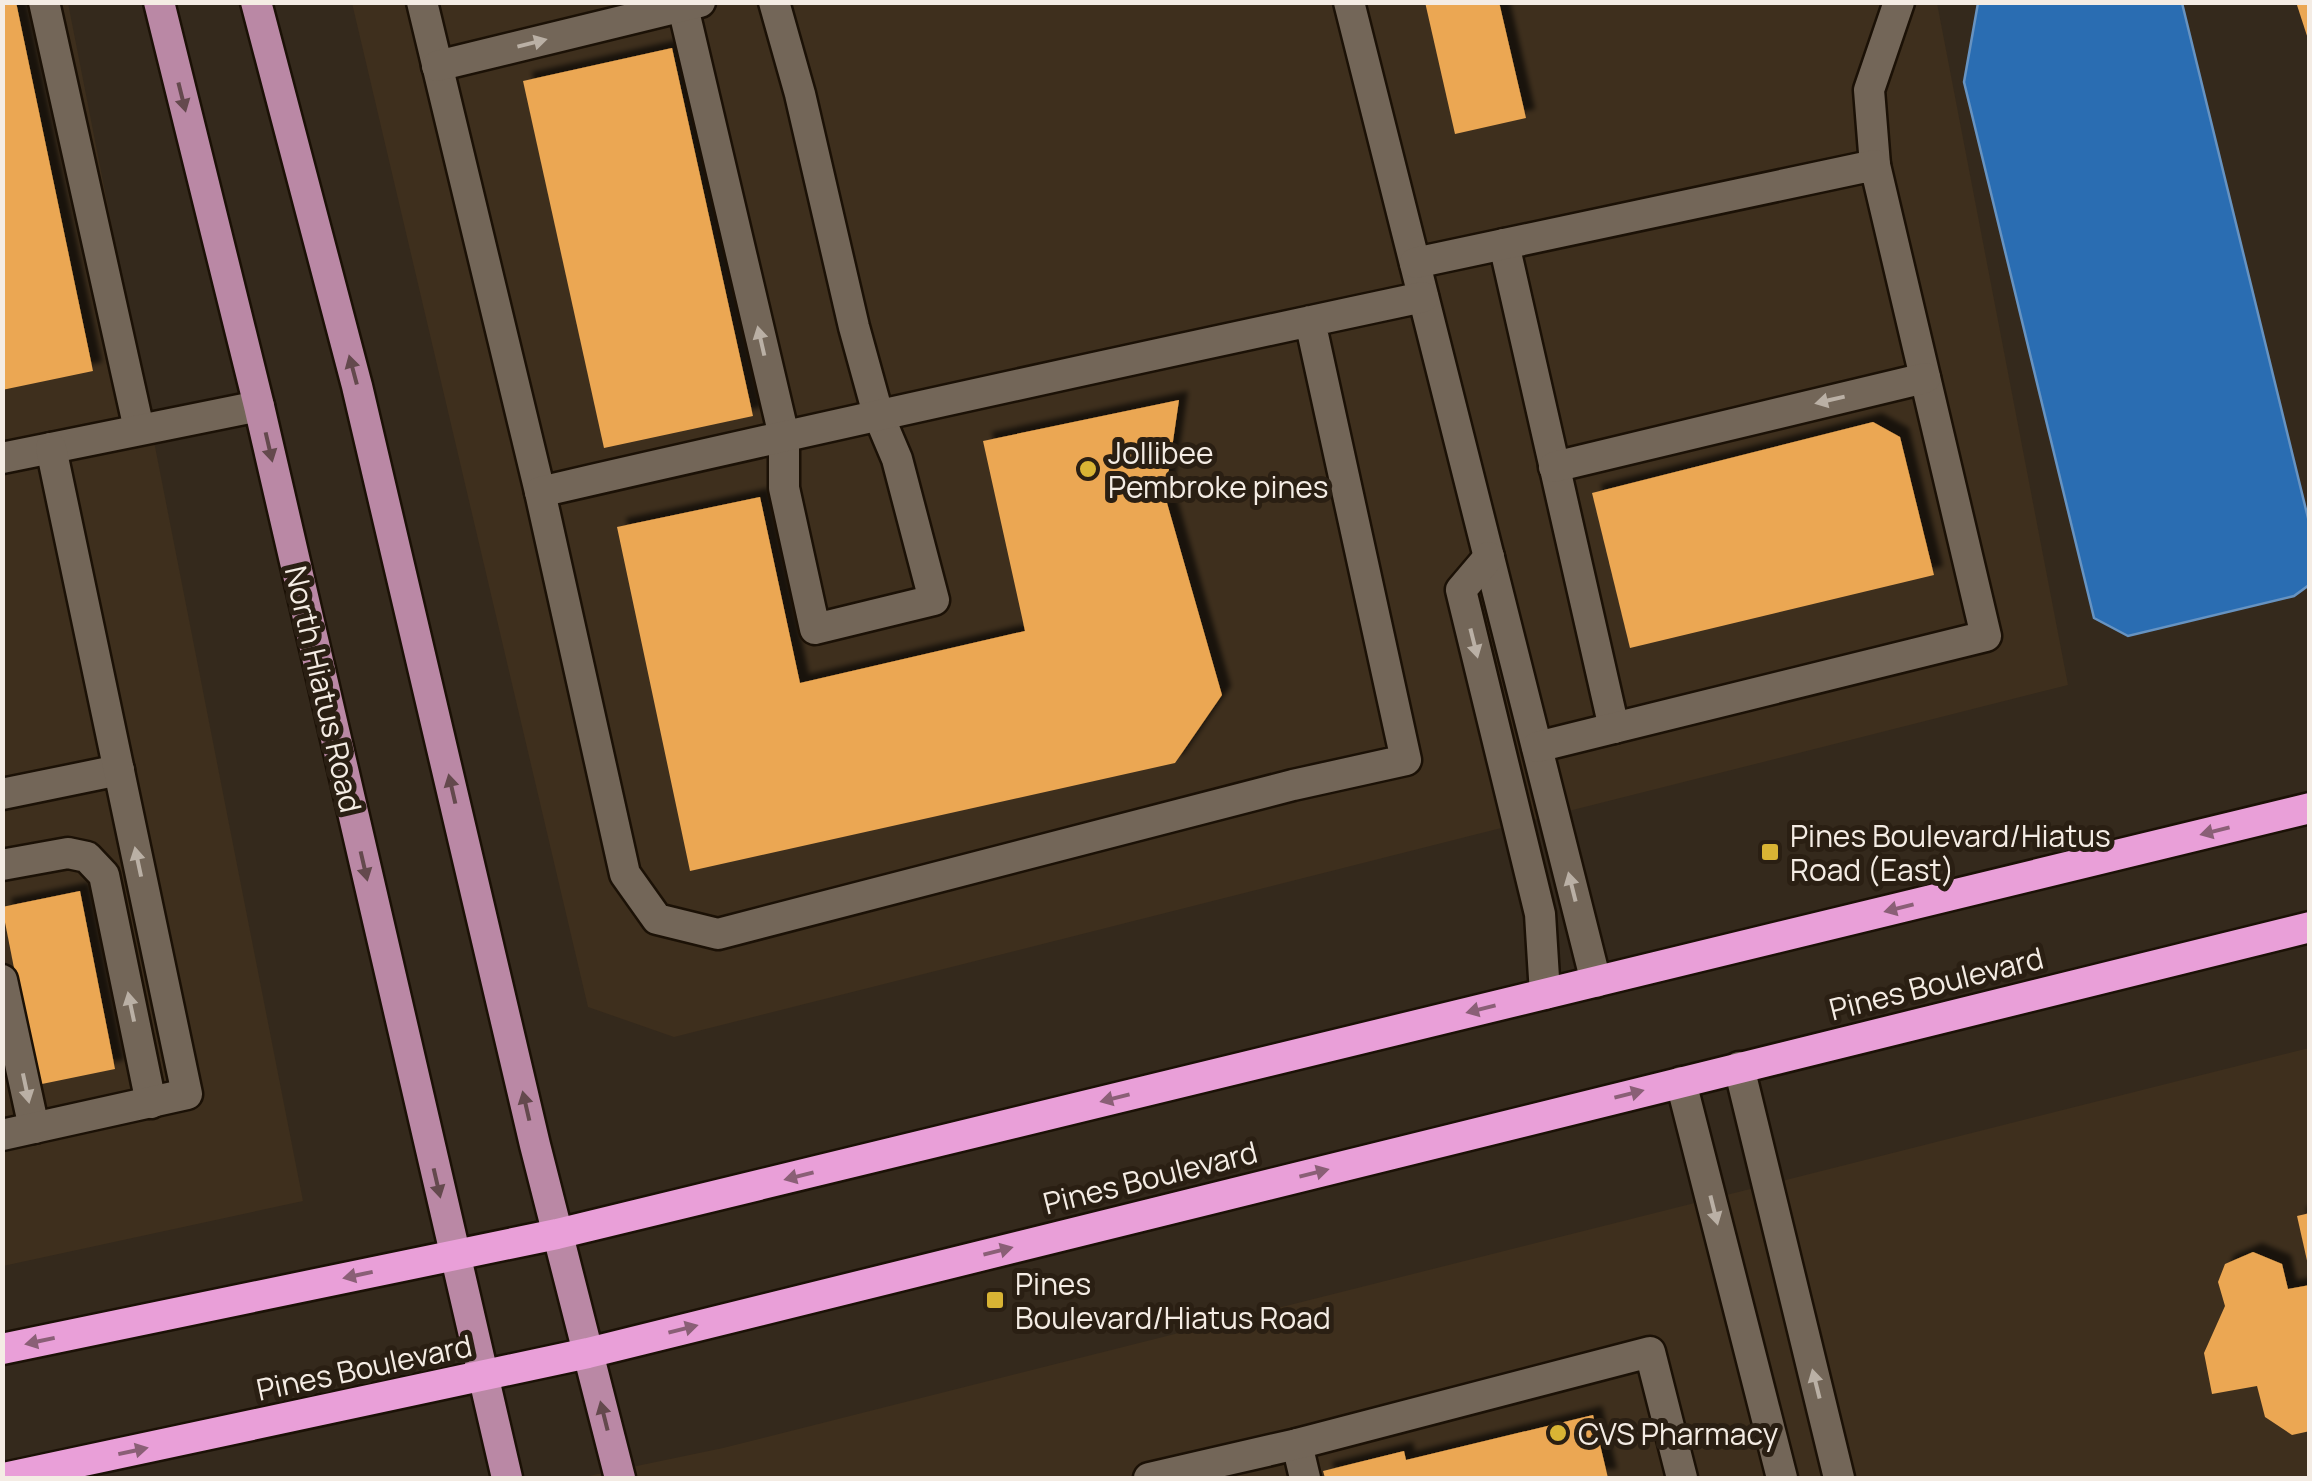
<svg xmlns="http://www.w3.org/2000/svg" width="2312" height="1481" font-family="Manrope,sans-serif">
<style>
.built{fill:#3e2f1d}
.water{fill:#2a6db2;stroke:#6793c1;stroke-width:2.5}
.building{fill:#eba753;filter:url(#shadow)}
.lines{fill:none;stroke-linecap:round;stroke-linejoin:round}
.minor-casing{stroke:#1b1106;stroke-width:35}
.major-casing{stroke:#1b1106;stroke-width:35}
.highway-casing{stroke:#1b1106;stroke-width:35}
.minor{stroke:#736658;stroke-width:30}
.major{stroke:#ba88a5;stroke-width:30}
.highway{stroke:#e99fd8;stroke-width:30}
.oneway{fill:#bab0a5}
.oneway2{fill:#64494d}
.oneway3{fill:#8a5f76}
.poi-dot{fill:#d9b434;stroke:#2a1f13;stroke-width:4}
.labels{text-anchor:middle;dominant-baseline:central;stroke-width:10;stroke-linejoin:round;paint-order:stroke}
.poi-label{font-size:30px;fill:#f4ece4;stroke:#2a1f13;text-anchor:start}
.street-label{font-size:30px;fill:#f4ece4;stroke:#2a1f13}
</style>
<defs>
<filter id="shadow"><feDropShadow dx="9" dy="-9" stdDeviation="2.5" flood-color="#0009"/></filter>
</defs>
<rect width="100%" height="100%" fill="#34291c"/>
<g class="built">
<polygon points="2,3 68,3 303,1201 3,1266"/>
<polygon points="352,3 1937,3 2068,685 674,1037 588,1007"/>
<polygon points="2309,1048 2309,1478 579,1478 723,1448"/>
</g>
<polygon class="water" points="1978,3 2182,3 2309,522 2309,585 2294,596 2128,636 2094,618 1964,82"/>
<g class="building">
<polygon points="2,2 16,2 93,371 2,390"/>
<polygon points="1425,2 1499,2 1526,118 1455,134"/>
<polygon points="2296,2 2310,2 2310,42 2309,42"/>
<polygon points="672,48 753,416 604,448 523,81"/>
<polygon points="1179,400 1165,496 1222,695 1175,763 690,871 617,527 760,497 800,683 1025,631 983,441"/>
<polygon points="1873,422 1900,437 1934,575 1630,648 1592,493"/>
<polygon points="80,891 115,1069 37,1085 2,907"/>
<polygon points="2310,1213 2310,1265 2308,1265 2297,1216"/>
<polygon points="2253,1252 2282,1264 2288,1289 2310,1285 2310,1431 2292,1435 2265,1417 2257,1386 2212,1394 2204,1353 2225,1306 2218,1282 2225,1264"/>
<polygon points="1593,1415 1608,1478 1325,1478 1323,1471 1404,1451 1406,1460"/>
</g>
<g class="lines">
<g class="minor-casing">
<g id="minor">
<polyline points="44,2 139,429"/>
<polyline points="422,2 540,492"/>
<polyline points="1349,2 1596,982"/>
<polyline points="683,7 784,436 784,488 815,629 934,600 897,459 878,414 854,327 800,94 774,2"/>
<polyline points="437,66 700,2"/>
<polyline points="1875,165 1869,90 1899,2"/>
<polyline points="1504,244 1614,728"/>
<polyline points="1415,263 1875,165 1986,636 1537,747"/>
<path d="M1310 321 1406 760 1293 785 718 934 657 919 625 874 540 492C834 424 1128 360 1423 297"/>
<polyline points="2,458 259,406"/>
<polyline points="1554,467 1925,378"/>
<polyline points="1489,557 1461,590 1540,914 1545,994"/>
<polyline points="2,794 119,770"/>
<polyline points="2,865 68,853 87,857 104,875 151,1103"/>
<polyline points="2,980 34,1128"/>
<polyline points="1739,1067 1839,1478"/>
<polyline points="1681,1082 1782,1478"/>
<polyline points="2,1135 187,1094 51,448"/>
<polyline points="1297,1444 1305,1478"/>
<polyline points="1149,1478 1297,1444 1650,1352 1682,1478"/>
</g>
</g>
<g class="major-casing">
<g id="major">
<polyline points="159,2 259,406 507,1478"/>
<polyline points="256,2 357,386 535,1145 620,1478"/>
</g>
</g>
<g class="highway-casing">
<g id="highway">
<polyline points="2,1349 557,1234 2310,808"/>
<polyline points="4,1478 588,1353 2310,927"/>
</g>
</g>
<use href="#minor" class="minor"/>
<use href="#major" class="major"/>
<use href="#highway" class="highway"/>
</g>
<defs><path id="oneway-solid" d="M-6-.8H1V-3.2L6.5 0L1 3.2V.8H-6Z" transform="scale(2.5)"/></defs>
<g class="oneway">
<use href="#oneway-solid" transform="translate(532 43) rotate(-14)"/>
<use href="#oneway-solid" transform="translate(761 341) rotate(-103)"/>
<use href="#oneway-solid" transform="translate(1830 400) rotate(167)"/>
<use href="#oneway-solid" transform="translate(1474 643) rotate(76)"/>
<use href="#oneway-solid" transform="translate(138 862) rotate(-102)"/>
<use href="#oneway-solid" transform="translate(1572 887) rotate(-104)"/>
<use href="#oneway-solid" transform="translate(131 1007) rotate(-102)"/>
<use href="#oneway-solid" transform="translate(26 1088) rotate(78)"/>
<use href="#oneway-solid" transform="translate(1714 1210) rotate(76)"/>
<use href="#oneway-solid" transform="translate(1816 1384) rotate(-104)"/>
</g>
<g class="oneway2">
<use href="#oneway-solid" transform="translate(182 97) rotate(76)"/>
<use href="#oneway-solid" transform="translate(353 370) rotate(-105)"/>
<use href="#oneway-solid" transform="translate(269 447) rotate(77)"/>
<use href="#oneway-solid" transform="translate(452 789) rotate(-103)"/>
<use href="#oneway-solid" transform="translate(364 866) rotate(77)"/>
<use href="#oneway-solid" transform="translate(526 1106) rotate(-103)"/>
<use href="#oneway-solid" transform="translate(437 1183) rotate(77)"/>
<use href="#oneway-solid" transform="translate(604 1416) rotate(-104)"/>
</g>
<g class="oneway3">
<use href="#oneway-solid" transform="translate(2215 831) rotate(166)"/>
<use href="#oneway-solid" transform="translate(1899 908) rotate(166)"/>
<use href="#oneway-solid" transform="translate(1481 1009) rotate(166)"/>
<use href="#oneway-solid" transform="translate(1629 1094) rotate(-14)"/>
<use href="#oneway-solid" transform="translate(1115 1098) rotate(166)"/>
<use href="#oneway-solid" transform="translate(1314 1173) rotate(-14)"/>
<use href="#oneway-solid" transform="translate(799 1176) rotate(166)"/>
<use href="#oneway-solid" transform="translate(998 1251) rotate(-14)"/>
<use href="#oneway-solid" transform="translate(358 1275) rotate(168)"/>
<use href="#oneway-solid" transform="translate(683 1329) rotate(-14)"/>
<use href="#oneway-solid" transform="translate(40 1341) rotate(168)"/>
<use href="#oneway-solid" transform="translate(133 1451) rotate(-12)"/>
</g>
<g class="poi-dot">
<circle cx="1088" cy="469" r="10"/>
<rect x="1760" y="842" width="20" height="20" rx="5"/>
<rect x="985" y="1290" width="20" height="20" rx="5"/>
<circle cx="1558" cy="1433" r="10"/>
</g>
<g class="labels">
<g class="poi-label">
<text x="1108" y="452">Jollibee<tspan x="1108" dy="34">Pembroke pines</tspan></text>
<text x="1790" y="835">Pines Boulevard/Hiatus<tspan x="1790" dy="34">Road (East)</tspan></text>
<text x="1015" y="1283">Pines<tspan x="1015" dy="34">Boulevard/Hiatus Road</tspan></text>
<text x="1578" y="1433">CVS Pharmacy</text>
</g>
<g class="street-label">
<text transform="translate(324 689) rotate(77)">North Hiatus Road</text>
<text transform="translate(1936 983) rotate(-14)">Pines Boulevard</text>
<text transform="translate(1150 1177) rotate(-14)">Pines Boulevard</text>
<text transform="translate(364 1367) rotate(-12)">Pines Boulevard</text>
</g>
</g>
<rect width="2312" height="1481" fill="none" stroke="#f4ece4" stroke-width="10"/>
</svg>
